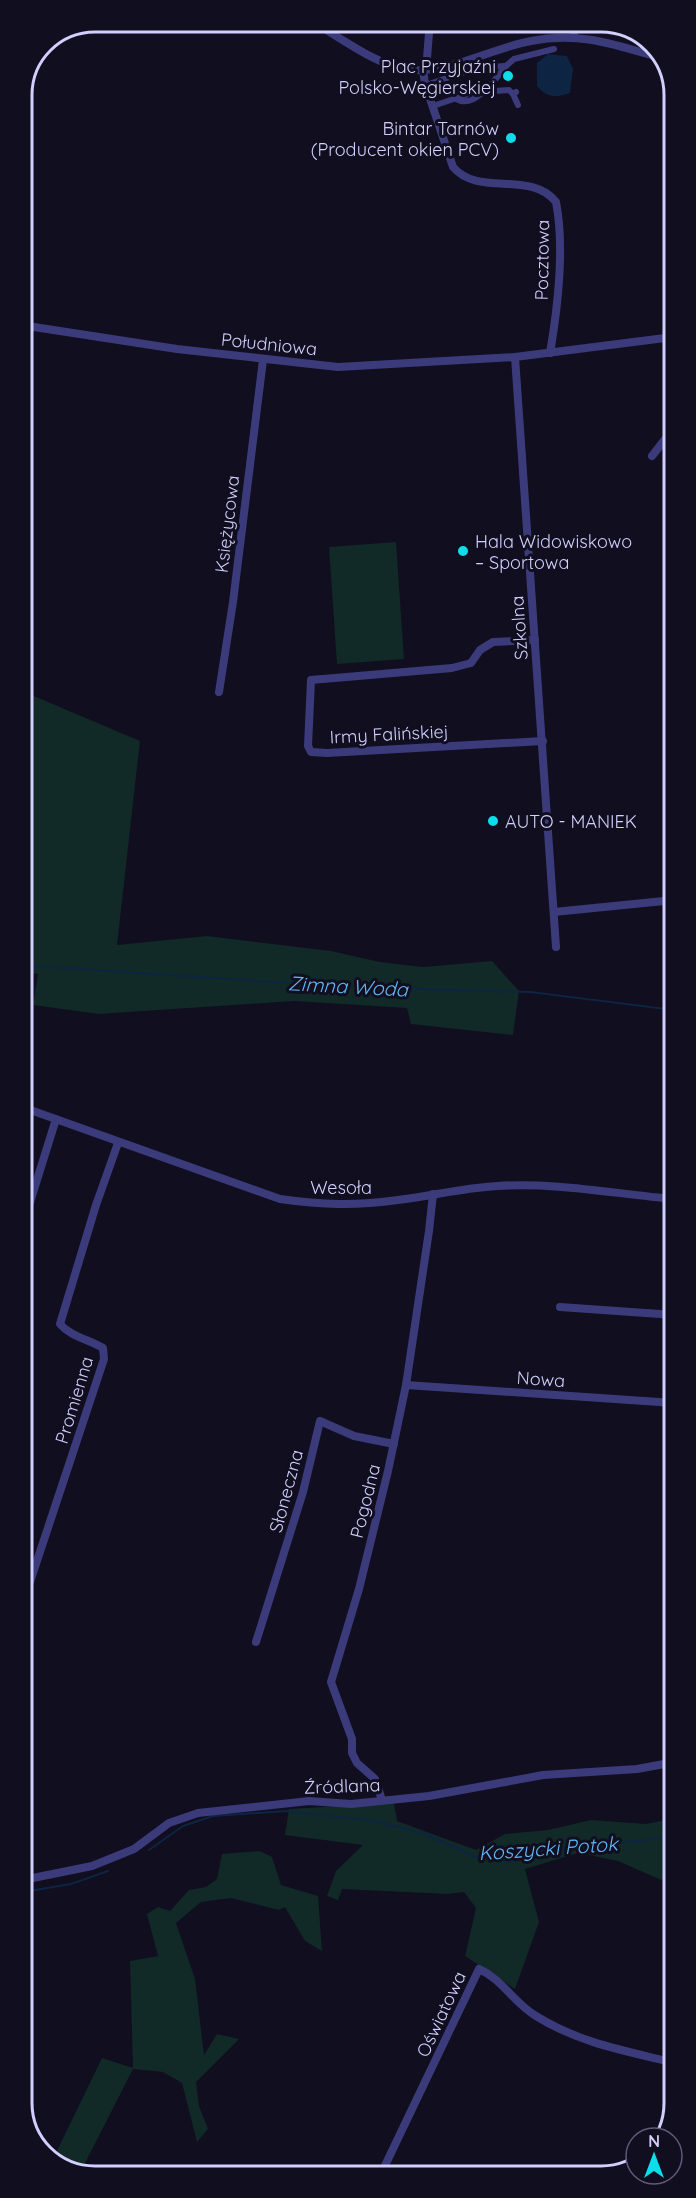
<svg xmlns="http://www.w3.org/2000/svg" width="696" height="2198" font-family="Quicksand,sans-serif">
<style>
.green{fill:#112927}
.water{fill:#0e2443}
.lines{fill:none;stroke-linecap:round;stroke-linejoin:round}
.stream{stroke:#0e2443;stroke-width:2}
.pedestrian{stroke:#3b3b7c;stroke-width:6}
.minor{stroke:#3b3b7c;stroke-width:8}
.poi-dot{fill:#0cddeb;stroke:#100e1f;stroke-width:2}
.labels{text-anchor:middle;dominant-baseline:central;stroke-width:6;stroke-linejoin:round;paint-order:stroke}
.poi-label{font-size:18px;fill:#d2cefd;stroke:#100e1f;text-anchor:end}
.street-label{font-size:18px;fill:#d2cefd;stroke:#100e1f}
.water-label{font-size:20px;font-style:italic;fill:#62b7f7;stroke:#100e1f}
.rim{fill:none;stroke:#d2cefd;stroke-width:3}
</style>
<rect width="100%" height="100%" fill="#100e1f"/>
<g class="green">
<polygon points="396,542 404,659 337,664 329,547"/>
<polygon points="22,691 140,741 117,945 207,936 331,951 380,962 423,967 492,961 519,991 513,1035 411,1024 407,1008 294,1001 99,1014 33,1005 38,974 22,972"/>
<polygon points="394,1803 397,1821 476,1850 505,1834 548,1830 591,1820 646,1824 675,1818 675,1886 618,1861 578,1853 525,1869 539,1922 515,1989 465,1956 476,1908 464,1892 447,1894 342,1889 338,1900 327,1896 336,1871 363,1845 285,1835 289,1809"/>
<polygon points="260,1851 272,1857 281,1885 318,1896 322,1951 305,1941 285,1907 279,1910 231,1898 201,1902 176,1923 195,1979 204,2055 217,2034 239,2039 196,2082 199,2106 208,2129 197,2142 182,2083 163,2072 133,2069 80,2173 52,2161 102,2058 133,2068 130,1961 158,1956 147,1914 158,1907 170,1911 189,1890 206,1887 217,1879 222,1854"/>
</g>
<path class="water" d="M548 54 567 56 573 69 570 93C555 98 547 98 537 86V63Z"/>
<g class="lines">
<g class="stream">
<polyline points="22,965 347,987 530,992 674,1010"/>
<polyline points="149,1850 183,1826 213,1816 286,1811 376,1821 424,1834 476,1857 675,1837"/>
<polyline points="23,1892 71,1884 108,1871"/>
</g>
<g class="pedestrian">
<polyline points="429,84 486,65 490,67 505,66"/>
<polyline points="513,94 518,105"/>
<path d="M455 98C468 107 479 96 489 87L494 91 509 90 513 94 516 92"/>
<polyline points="436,105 489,87 506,66 514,59 554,49"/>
</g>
<g class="minor">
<path d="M312 21C339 37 379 67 410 70 451 73 492 48 531 41 579 31 616 45 661 58"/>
<path d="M430 21 427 58 423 70 425 84 453 167C478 197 531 170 556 202 565 248 558 306 550 353"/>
<polyline points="573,21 574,37"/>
<polyline points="21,325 177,349 338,367 515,357 673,337"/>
<polyline points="515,357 556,947"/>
<polyline points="652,456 673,429"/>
<polyline points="535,640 493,642 480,650 471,663 452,668 311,680 308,746 311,752 327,753 543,741"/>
<polyline points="219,692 233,602 263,360"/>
<polyline points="554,912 674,900"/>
<path d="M22 1107 280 1199C322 1205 355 1206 398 1200 431 1196 463 1188 497 1186 556 1182 615 1194 674 1199"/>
<polyline points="22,1228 56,1119"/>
<polyline points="560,1307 674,1315"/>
<polyline points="406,1385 674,1403"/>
<path d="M23 1603 104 1359 103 1348C88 1339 71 1337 60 1324L96 1205 118 1143"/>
<polyline points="256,1642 303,1492 320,1421 354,1436 394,1444"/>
<polyline points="382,1800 375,1779 357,1763 352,1753 352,1739 331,1682 359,1589 388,1471 406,1385 429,1231 433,1194"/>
<polyline points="23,1880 92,1866 134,1849 169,1823 198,1813 309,1801 351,1804 429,1796 543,1775 637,1769 675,1762"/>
<path d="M380 2176 479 1969C502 1979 514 2003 536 2016 579 2043 626 2051 675 2063"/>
</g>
</g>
<g class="poi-dot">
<circle cx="508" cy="76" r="6"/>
<circle cx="511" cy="138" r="6"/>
<circle cx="463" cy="551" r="6"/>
<circle cx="493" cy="821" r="6"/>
</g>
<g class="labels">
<g class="poi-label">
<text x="496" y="66">Plac Przyjaźni<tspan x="496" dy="21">Polsko-Węgierskiej</tspan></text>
<text x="499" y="128">Bintar Tarnów<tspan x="499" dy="21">(Producent okien PCV)</tspan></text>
<text x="475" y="541" text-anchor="start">Hala Widowiskowo<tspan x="475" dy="21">– Sportowa</tspan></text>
<text x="505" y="821" text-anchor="start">AUTO - MANIEK</text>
</g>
<g class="street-label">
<text transform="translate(542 260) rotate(-89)">Pocztowa</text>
<text transform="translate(269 344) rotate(6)">Południowa</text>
<text transform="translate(227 524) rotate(-83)">Księżycowa</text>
<text transform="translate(519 628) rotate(-94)">Szkolna</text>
<text transform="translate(389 734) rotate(-3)">Irmy Falińskiej</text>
<text x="341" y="1187">Wesoła</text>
<text transform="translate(541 1379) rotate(4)">Nowa</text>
<text transform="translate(74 1400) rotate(-73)">Promienna</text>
<text transform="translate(286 1491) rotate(-75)">Słoneczna</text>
<text transform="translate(365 1501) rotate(-76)">Pogodna</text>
<text transform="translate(342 1786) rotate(-2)">Źródlana</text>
<text transform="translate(441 2014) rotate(-65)">Oświatowa</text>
</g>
<g class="water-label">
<text transform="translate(348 986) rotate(3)">Zimna Woda</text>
<text transform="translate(548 1848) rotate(-4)">Koszycki Potok</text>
</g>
</g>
<path d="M0 0H696V2198H0ZM95 32H601A63 63 0 0 1 664 95V2103A63 63 0 0 1 601 2166H95A63 63 0 0 1 32 2103V95A63 63 0 0 1 95 32Z" fill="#100e1f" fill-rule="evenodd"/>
<path class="rim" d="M95 32H601A63 63 0 0 1 664 95V2103A63 63 0 0 1 601 2166H95A63 63 0 0 1 32 2103V95A63 63 0 0 1 95 32Z"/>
<g transform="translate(654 2156)"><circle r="28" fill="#100e1f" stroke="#5e5b78" stroke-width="1.5"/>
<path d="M0-4.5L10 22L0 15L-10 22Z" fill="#0cddeb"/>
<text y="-9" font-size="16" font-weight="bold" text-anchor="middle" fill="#d2cefd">N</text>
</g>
</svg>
